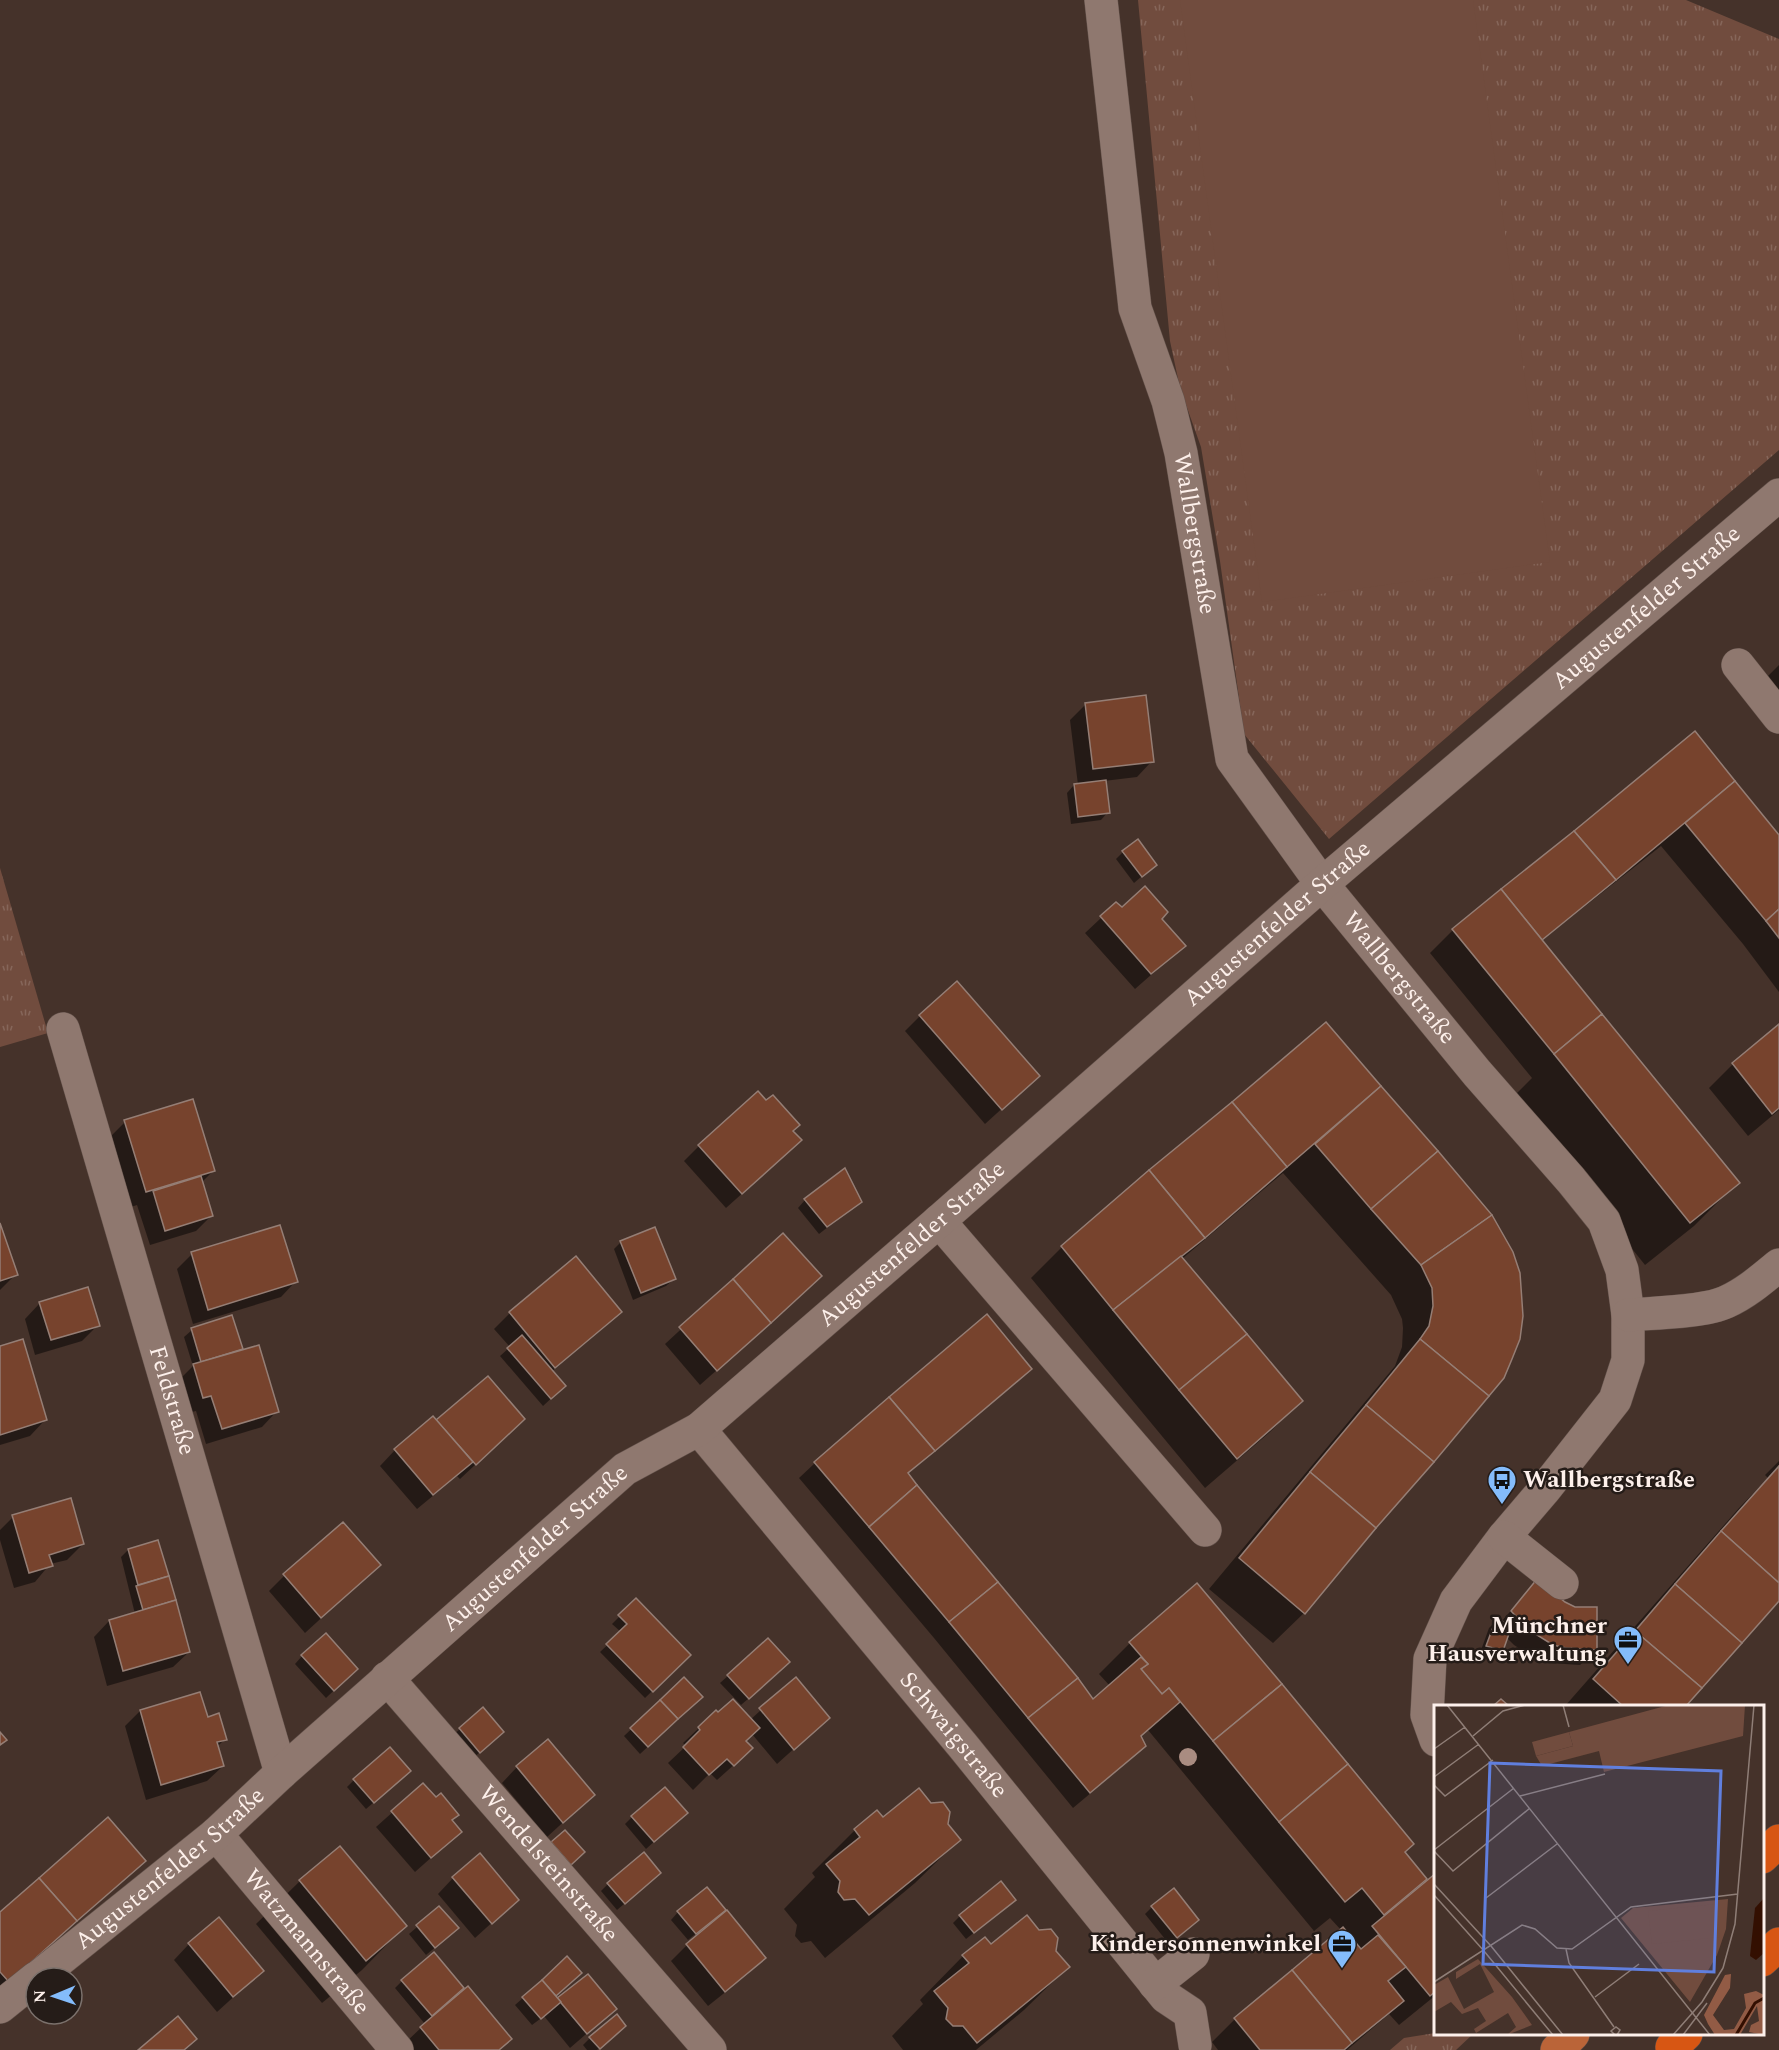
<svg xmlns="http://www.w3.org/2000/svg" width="1779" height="2050" font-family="Spectral,serif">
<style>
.grass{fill:url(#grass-tufts)}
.pitch{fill:#714c3e}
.shadow{fill:#0007}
.building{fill:#77432d;stroke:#957e75;stroke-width:1.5}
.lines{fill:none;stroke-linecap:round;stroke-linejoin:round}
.minor-casing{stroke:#62514a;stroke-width:34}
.major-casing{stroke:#62514a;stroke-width:34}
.highway-casing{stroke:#62514a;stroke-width:34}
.minor{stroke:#8f786f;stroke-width:33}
.major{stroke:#ba6438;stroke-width:33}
.highway{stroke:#d75613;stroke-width:33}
.tree{fill:#a98c81}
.labels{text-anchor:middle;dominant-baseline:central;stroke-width:5;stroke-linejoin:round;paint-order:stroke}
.street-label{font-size:24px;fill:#fdf0eb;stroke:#251c18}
.poi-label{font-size:24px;font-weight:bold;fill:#fdf0eb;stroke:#251c18;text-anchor:end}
.inset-river{fill:none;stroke:#330f01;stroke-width:3}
.inset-road{fill:none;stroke:#8f7e77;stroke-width:1.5}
.view{fill:#607fde;fill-opacity:0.15;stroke:#607fde;stroke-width:3}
.inset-edge{fill:none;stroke:#fdf0eb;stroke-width:3}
</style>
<defs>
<pattern id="grass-tufts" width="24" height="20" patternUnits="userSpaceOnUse" patternTransform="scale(1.5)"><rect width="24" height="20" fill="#714c3e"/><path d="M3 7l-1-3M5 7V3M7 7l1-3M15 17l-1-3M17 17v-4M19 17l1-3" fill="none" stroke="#86665a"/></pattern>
</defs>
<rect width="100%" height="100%" fill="#45322a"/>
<g class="grass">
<polygon points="1138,0 1686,0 1779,39 1779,450 1329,839 1244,734 1220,561 1201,447 1180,388 1170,341"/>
<polygon points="0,868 48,1033 0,1047"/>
<polygon points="1435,2033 1473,2034 1456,2050 1390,2050 1404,2038"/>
</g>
<polygon class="pitch" points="1180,0 1473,0 1550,562 1262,602"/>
<g class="shadow">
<polygon points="1779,665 1779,700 1763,681"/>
<polygon points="1085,705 1152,761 1137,777 1104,781 1108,812 1101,820 1071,824 1067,793 1074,785 1078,785 1070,720"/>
<polygon points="1695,733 1779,837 1779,992 1743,944 1661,846 1541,941 1738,1182 1694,1226 1645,1265 1512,1098 1532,1078 1430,953 1453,930"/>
<polygon points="1123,852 1155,865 1134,883 1116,859"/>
<polygon points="1116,904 1122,909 1160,919 1184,946 1135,989 1085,933"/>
<polygon points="920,1016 1038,1076 985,1124 905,1031"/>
<polygon points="1326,1024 1491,1216 1304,1613 1273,1643 1209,1589 1395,1366 1402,1347 1403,1328 1402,1319 1391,1295 1283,1173 1182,1259 1301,1401 1270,1432 1205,1488 1031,1278 1062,1247"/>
<polygon points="1779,1026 1779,1110 1748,1136 1709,1088 1733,1064"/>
<polygon points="125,1122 213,1171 201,1183 211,1216 196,1231 150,1245 137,1205 131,1207 110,1137"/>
<polygon points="792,1131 784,1156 726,1208 684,1161 699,1146"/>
<polygon points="805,1200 860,1202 819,1234 798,1208"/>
<polygon points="0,1225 16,1274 0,1290"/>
<polygon points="783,1235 805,1292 700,1385 665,1344"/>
<polygon points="621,1242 674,1279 666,1286 633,1300 614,1249"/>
<polygon points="192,1254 296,1281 281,1297 193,1324 177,1269"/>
<polygon points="576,1258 620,1312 605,1327 551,1372 557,1393 543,1406 500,1356 510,1347 494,1329 510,1313"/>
<polygon points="40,1303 98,1325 82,1341 35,1355 25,1319"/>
<polygon points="987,1316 1030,1369 1014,1384 907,1474 1092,1701 1110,1686 1099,1674 1130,1643 1197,1586 1427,1881 1436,1874 1436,1995 1399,2025 1389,2014 1347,2050 1218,2050 1212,2042 1235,2019 1341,1930 1330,1918 1314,1931 1148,1730 1140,1737 1145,1745 1129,1761 1073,1808 934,1638 799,1478 815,1463"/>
<polygon points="192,1330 241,1348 237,1353 277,1411 262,1427 206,1444 196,1411 188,1413 178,1381 193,1366 184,1337"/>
<polygon points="0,1347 45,1420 30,1436 0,1445"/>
<polygon points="436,1422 508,1434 460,1479 457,1476 417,1509 380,1466 395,1450"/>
<polygon points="1779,1461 1779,1599 1685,1706 1565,1706 1739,1508 1768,1478 1765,1475"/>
<polygon points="13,1517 83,1544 67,1560 50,1564 35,1582 14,1588 0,1540 0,1530"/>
<polygon points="157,1542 189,1652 173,1667 107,1686 94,1637 109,1621 135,1614 121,1557 128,1550"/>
<polygon points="379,1565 305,1633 269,1591 284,1576"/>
<polygon points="1537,1581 1596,1650 1580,1665 1550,1663 1537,1660 1514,1645 1506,1637 1501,1650 1494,1658 1480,1653 1489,1628 1497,1620 1501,1622"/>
<polygon points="636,1600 689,1655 645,1698 600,1652 621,1632 612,1624"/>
<polygon points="768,1640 781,1670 741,1705 720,1683"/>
<polygon points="302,1656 349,1676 326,1698 295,1664"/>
<polygon points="684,1679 693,1705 640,1754 624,1736"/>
<polygon points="795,1679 828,1718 777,1764 752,1734 745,1741 736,1763 717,1780 710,1773 693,1790 668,1763 686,1746 683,1743 699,1728 750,1720"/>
<polygon points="140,1711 207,1719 225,1739 217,1747 223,1766 207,1781 146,1800 125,1726"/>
<polygon points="460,1729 495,1739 472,1759 452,1736"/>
<polygon points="517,1767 593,1795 547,1837 502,1783"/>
<polygon points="401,1779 366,1809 347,1787 354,1780"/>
<polygon points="423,1785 460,1832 415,1872 376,1827"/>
<polygon points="632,1817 678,1820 646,1849 625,1824"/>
<polygon points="882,1819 946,1824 959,1840 915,1883 825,1958 811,1941 801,1943 795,1936 797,1925 784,1909 815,1877 812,1873 855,1830"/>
<polygon points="340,1848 405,1926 362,1970 322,2003 256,1924 300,1881"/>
<polygon points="144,1861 129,1876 0,1990 0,1914"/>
<polygon points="453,1878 517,1900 475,1938 438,1894"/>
<polygon points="652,1880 617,1910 601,1891 608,1884"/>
<polygon points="1006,1907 966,1939 953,1923 960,1916"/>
<polygon points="1152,1907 1190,1927 1169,1944 1145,1914"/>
<polygon points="439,1908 449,1936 426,1955 409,1934"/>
<polygon points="678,1912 716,1917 688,1940 671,1920"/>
<polygon points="727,1913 764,1958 748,1974 708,2006 671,1961 687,1945"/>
<polygon points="189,1944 262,1971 217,2012 174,1960"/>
<polygon points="990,1946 1054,1951 1068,1967 1024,2010 976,2050 903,2050 892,2036 923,2004 920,2000 963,1956"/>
<polygon points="567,1959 573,1981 554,1997 557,2000 615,2009 570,2048 544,2016 532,2025 515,2005"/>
<polygon points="402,1981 449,2001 499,2050 411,2050 405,2043 425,2024 395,1988"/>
<polygon points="617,2033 597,2050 587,2050 583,2045 590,2038"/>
</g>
<g class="building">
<polygon points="1146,695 1154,762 1093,769 1085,703"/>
<polygon points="1695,731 1735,781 1616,880 1574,831"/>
<polygon points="1106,780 1110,813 1078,817 1074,784"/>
<polygon points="1735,781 1779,835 1779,909 1766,921 1685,823"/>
<polygon points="1574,831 1616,880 1542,940 1501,889"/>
<polygon points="1138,839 1157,865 1142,877 1122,851"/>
<polygon points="1145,886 1168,912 1162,919 1186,946 1151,974 1100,916 1116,902 1122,907"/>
<polygon points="1501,889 1602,1014 1554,1054 1452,929"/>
<polygon points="1779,909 1779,938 1766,921"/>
<polygon points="957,981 1040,1076 1002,1110 919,1015"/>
<polygon points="1602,1014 1740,1183 1690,1223 1554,1054"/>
<polygon points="1326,1022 1381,1086 1287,1167 1232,1102"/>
<polygon points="1779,1024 1779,1108 1772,1114 1732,1063"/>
<polygon points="1381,1086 1438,1151 1371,1209 1315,1144"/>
<polygon points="758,1091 766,1100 773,1095 800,1125 793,1131 802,1140 742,1194 698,1145"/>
<polygon points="193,1099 215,1171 146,1192 124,1120"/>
<polygon points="1232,1102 1287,1167 1205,1238 1149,1170"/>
<polygon points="1438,1151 1492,1215 1421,1265 1371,1209"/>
<polygon points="845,1168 862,1202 827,1227 804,1199"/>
<polygon points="1149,1170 1205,1238 1113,1310 1061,1246"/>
<polygon points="201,1176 213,1216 165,1231 153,1191"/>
<polygon points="1492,1215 1513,1252 1520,1273 1523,1316 1520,1339 1512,1359 1504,1378 1489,1396 1420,1339 1429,1326 1433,1306 1432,1288 1421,1265"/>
<polygon points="0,1223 18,1275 0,1281"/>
<polygon points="280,1225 298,1282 208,1310 191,1252"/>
<polygon points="655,1227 676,1279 641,1293 620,1241"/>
<polygon points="783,1233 822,1276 771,1323 733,1279"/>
<polygon points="576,1256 622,1312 555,1368 509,1312"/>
<polygon points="1181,1256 1247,1334 1179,1390 1113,1310"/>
<polygon points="733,1279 771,1323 717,1371 679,1327"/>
<polygon points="88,1287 100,1326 51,1340 39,1302"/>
<polygon points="987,1314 1032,1369 935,1451 889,1397"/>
<polygon points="232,1315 243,1349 201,1362 191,1328"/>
<polygon points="1247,1334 1303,1401 1237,1459 1179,1390"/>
<polygon points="522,1335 566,1386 551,1399 507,1348"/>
<polygon points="23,1339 47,1420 0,1435 0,1346"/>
<polygon points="1420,1339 1489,1396 1434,1462 1366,1405"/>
<polygon points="259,1345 279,1412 222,1429 211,1396 203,1398 193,1364"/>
<polygon points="488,1376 525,1419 476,1465 436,1420"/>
<polygon points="889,1397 935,1451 908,1473 917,1485 869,1527 814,1462"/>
<polygon points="1366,1405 1434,1462 1376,1528 1310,1472"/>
<polygon points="433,1416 473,1462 433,1495 394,1449"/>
<polygon points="1779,1466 1779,1583 1721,1531"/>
<polygon points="1310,1472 1376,1528 1305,1614 1239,1558"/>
<polygon points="917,1485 998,1582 949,1622 869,1527"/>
<polygon points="71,1498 84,1544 49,1555 53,1566 29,1573 12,1515"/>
<polygon points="343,1522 381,1565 321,1618 283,1574"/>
<polygon points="1721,1531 1779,1583 1779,1601 1742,1643 1675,1584"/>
<polygon points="158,1540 169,1576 138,1585 128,1549"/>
<polygon points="169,1576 176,1600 143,1610 136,1586"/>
<polygon points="1537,1579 1565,1602 1575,1607 1597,1607 1597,1650 1566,1648 1553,1645 1529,1630 1511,1611"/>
<polygon points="998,1582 1078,1678 1028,1718 949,1622"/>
<polygon points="1197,1583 1282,1684 1213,1741 1169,1688 1162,1694 1141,1669 1148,1664 1129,1642"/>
<polygon points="1675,1584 1742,1643 1702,1688 1635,1631"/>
<polygon points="636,1598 691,1655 653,1692 606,1644 627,1624 618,1615"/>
<polygon points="176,1600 190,1652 123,1671 109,1620"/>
<polygon points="1496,1619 1512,1625 1503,1651 1486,1646"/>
<polygon points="1635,1631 1702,1688 1686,1706 1623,1706 1593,1679"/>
<polygon points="326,1633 358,1669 334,1691 301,1655"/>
<polygon points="768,1638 790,1662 749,1699 727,1675"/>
<polygon points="1141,1657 1148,1664 1141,1669 1162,1694 1169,1688 1180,1702 1141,1736 1146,1746 1090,1793 1028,1718 1078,1678 1093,1699"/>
<polygon points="684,1677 703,1697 678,1719 660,1700"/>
<polygon points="796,1677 830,1718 794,1750 759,1708"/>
<polygon points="1282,1684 1348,1764 1279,1822 1213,1741"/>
<polygon points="200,1692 208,1717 219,1713 227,1740 217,1742 224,1766 161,1785 140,1710"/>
<polygon points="733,1699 760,1728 746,1741 753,1748 734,1766 727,1759 709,1775 683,1747 700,1730 698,1727 716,1710 718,1712"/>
<polygon points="1501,1699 1509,1706 1493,1706"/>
<polygon points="660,1700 678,1719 648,1747 630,1728"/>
<polygon points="483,1707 504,1732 480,1753 459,1728"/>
<polygon points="0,1732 7,1740 0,1745"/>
<polygon points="548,1739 595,1795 563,1823 516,1766"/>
<polygon points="390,1747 411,1771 374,1803 353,1779"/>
<polygon points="1348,1764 1414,1844 1405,1852 1427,1879 1384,1915 1362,1888 1345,1902 1279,1822"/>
<polygon points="423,1783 436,1797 441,1793 459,1815 452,1820 462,1832 431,1858 391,1811"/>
<polygon points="665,1787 688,1813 654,1842 631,1816"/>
<polygon points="919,1788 931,1803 943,1802 950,1812 948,1824 961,1840 869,1915 855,1899 844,1900 838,1892 840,1881 826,1864 860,1837 854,1829 877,1810 883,1817"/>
<polygon points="108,1817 146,1861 77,1921 39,1878"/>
<polygon points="565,1830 585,1852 571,1865 551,1842"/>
<polygon points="340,1846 407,1926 366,1961 299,1880"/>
<polygon points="644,1852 661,1873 625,1904 607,1883"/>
<polygon points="480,1853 519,1900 492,1924 452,1877"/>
<polygon points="1436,1873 1436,1991 1430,1996 1372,1926"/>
<polygon points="39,1878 77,1921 9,1982 0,1972 0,1912"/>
<polygon points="1001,1881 1016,1900 974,1933 959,1915"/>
<polygon points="707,1887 726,1910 696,1934 677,1911"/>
<polygon points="1174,1888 1199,1920 1177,1938 1151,1906"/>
<polygon points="439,1906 459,1928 435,1948 416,1925"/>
<polygon points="727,1910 766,1958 725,1992 686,1944"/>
<polygon points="1027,1915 1039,1930 1051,1929 1058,1938 1056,1951 1070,1967 977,2043 963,2026 953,2026 946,2019 948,2008 934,1991 969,1963 962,1955 985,1937 991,1944"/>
<polygon points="219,1917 264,1971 233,1997 188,1943"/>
<polygon points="1343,1927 1361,1949 1378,1935 1406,1967 1388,1981 1404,2001 1352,2043 1292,1970"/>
<polygon points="434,1952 464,1988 432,2016 401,1980"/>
<polygon points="567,1956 582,1973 556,1996 542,1980"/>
<polygon points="1292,1970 1352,2043 1344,2050 1260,2050 1234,2018"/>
<polygon points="588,1974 617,2009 587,2034 557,1998"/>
<polygon points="542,1980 561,2002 541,2019 522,1997"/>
<polygon points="468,1986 512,2039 499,2050 439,2050 420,2027"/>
<polygon points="617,2014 626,2026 600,2049 589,2037"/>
<polygon points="178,2016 197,2039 184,2050 138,2050"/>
</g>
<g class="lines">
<g class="minor-casing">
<g id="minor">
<path id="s1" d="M1101 0 1135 308 1168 401 1181 453 1232 759 1322 884 1477 1073 1571 1180 1604 1221 1622 1270 1628 1315V1360L1615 1400 1545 1489 1504 1537 1456 1601 1430 1659 1427 1715 1436 1740"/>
<polyline points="1738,665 1779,717"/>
<path id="s2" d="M63 1029 281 1773"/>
<polyline points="939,1221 1205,1530"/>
<path d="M1628 1315C1653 1313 1705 1312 1726 1302 1746 1293 1762 1279 1779 1265"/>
<path id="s3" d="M699 1429 963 1746 1166 1997 1190 2013 1195 2045"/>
<polyline points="1504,1537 1562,1583"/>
<path id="s4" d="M387 1678 710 2050"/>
<path id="s5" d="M216 1834 397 2050"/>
<path id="s6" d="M37 1978 216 1834 281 1773 625 1469 699 1429 939 1221 1322 884 1779 495"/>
<polyline points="1155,1984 1193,1954"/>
<polyline points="0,2007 36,1978"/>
</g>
</g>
<g class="major-casing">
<polyline id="major" points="1557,2050 1573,2034"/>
</g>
<g class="highway-casing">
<g id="highway">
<polyline points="1762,1857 1779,1841"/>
<polyline points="1762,1960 1779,1944"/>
<polyline points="1672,2047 1686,2034"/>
</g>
</g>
<use href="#minor" class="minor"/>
<use href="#major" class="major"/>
<use href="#highway" class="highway"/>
</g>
<circle class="tree" cx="1188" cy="1757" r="9"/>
<defs>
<g id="bus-pin" transform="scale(1.5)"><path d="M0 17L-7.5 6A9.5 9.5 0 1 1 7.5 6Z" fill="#84bcfb" stroke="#251c18"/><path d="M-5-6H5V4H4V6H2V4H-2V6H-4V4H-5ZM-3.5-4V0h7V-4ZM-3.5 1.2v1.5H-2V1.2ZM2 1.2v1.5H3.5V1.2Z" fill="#111"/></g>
<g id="office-pin" transform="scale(1.5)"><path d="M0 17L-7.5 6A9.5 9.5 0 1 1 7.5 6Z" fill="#84bcfb" stroke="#251c18"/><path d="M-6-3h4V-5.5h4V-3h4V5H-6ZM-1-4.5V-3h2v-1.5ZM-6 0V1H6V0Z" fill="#111"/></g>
</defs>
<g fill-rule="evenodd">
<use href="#bus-pin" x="1502" y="1480"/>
<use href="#office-pin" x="1628" y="1640"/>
<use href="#office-pin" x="1342" y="1944"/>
</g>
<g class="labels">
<g class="street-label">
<text stroke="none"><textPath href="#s1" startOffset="544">Wallbergstraße</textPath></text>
<text stroke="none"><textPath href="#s6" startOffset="2116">Augustenfelder Straße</textPath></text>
<text stroke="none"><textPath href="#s6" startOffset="1630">Augustenfelder Straße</textPath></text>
<text stroke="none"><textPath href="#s1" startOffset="1048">Wallbergstraße</textPath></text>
<text stroke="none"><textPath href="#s6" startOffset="1144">Augustenfelder Straße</textPath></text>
<text stroke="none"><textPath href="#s2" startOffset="387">Feldstraße</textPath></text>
<text stroke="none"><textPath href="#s6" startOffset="658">Augustenfelder Straße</textPath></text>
<text stroke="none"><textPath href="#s3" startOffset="398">Schwaigstraße</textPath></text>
<text stroke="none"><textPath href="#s4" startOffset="246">Wendelsteinstraße</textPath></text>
<text stroke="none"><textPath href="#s6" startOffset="172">Augustenfelder Straße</textPath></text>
<text stroke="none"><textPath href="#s5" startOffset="141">Watzmannstraße</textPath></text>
</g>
<g class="poi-label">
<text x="1523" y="1480" text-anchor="start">Wallbergstraße</text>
<text x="1607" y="1626">Münchner<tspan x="1607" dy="28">Hausverwaltung</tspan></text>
<text x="1321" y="1944">Kindersonnenwinkel</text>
</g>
</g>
<g transform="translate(1434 1705)">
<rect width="330" height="330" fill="#45322a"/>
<path d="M235 0H311L309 31 170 67 165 46 108 61 102 51 139 41 135 27ZM294 194 292 224 283 250 256 297 187 213 199 203ZM44 254 78 292 98 320 73 330 82 322 74 308 42 328 40 324 52 316 44 303 28 309 17 297 0 307V280L14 272 30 304 60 287 46 259 22 274V267Z" fill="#714c3e"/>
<path d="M297 269 296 283 279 310 290 325 300 324 312 303 310 289 322 286 330 290V330L315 327 317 320 325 316 323 301 306 330H281L274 319 270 310 291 270Z" fill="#925b45"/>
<path d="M135 27 139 41 102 51 98 37ZM283 199 286 232 218 239 214 206Z" fill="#714c3e"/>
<path d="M330 193V248L322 255 316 251 321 203Z" fill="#330f01"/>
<path class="inset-river" d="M302 330 321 298 330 293"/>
<path class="inset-road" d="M13 0 276 330M129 0 135 22M39 31 69 6 91 0M0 44 31 22M0 72 45 39M0 80 11 91 59 55M86 91 171 69M0 145 80 83M0 146 19 166 96 103M0 179 57 241M0 190 50 246M52 193 123 139M57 241 129 330M132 244 135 258 180 322M50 246 119 330M289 263 301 219 320 0M0 277 88 220 101 224 123 243 138 244 197 202 304 189M161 292 205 259M181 330 177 326 182 322 186 325 183 330M239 330 268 297 289 263M249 330 273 298"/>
<path class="view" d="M56 58 287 66 280 267 49 259Z"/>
<rect width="330" height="330" class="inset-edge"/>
</g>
<g transform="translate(54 1996) rotate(268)"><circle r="28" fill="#251c18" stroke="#7b716c" stroke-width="1.5"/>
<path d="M0-4.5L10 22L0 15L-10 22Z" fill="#84bcfb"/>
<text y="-9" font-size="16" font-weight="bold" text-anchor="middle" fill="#fdf0eb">N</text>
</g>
</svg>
